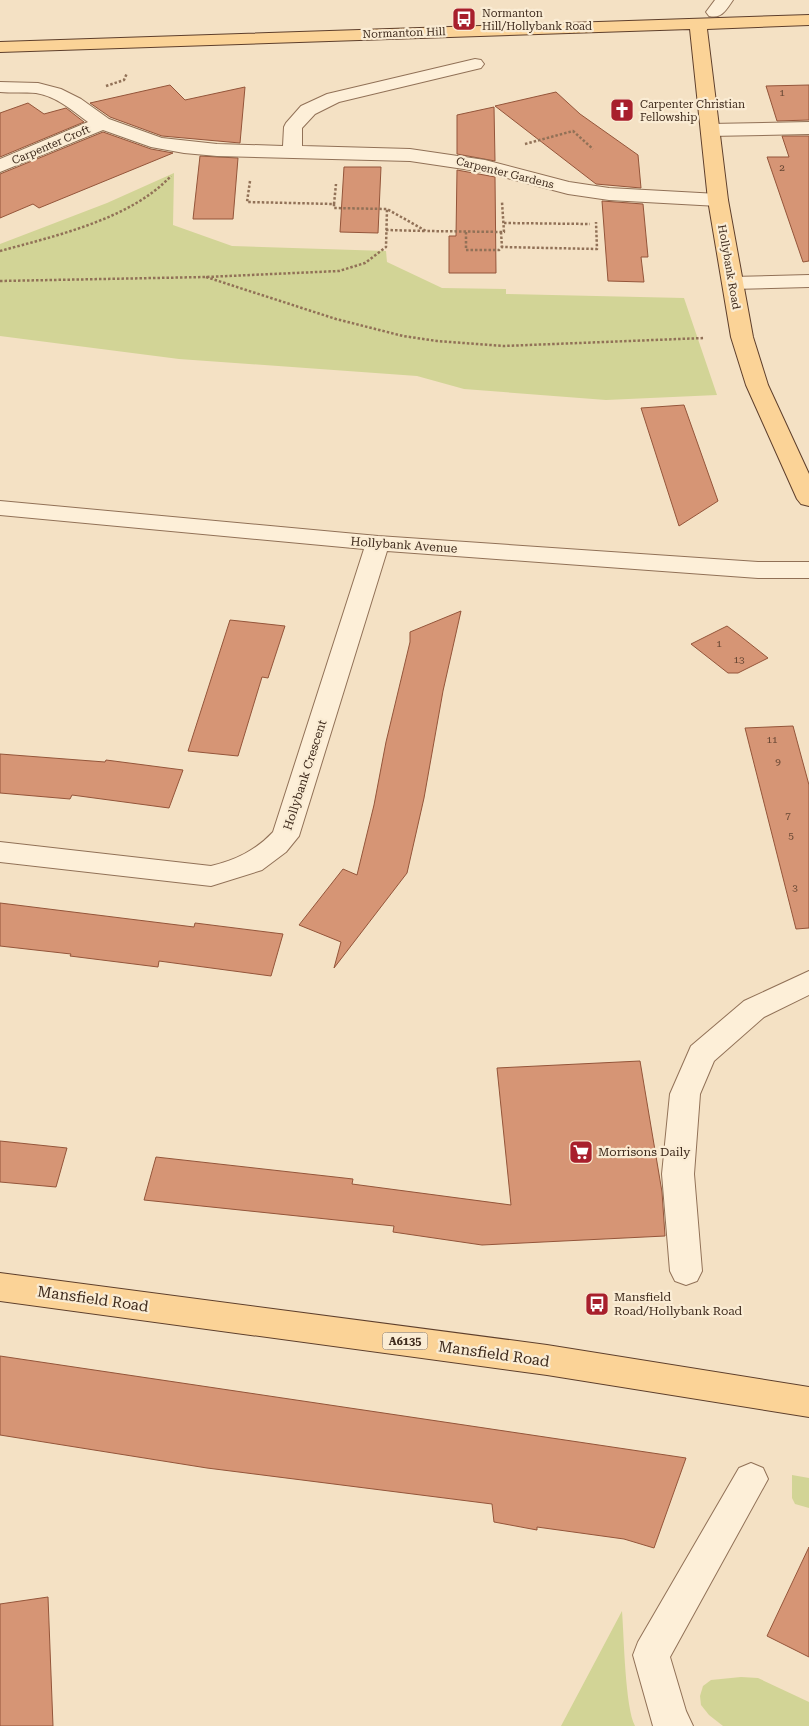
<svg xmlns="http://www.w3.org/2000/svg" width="809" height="1726" font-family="'Roboto Serif',serif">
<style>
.green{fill:#d2d496}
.building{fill:#d69575;stroke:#94553a}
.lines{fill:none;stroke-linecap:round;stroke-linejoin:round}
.minor-casing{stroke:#917157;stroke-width:2}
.major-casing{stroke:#5e3f2c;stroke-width:2}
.path{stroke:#917157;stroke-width:2.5;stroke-dasharray:2.5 2;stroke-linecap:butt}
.minor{fill:#fdefd8;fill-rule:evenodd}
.major{fill:#fbd397;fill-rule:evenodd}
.labels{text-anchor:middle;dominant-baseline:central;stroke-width:4.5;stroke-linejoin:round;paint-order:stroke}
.number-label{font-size:10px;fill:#654633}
.far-poi-label{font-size:11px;fill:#3f2b1d;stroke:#faecd4;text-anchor:start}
.far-street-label{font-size:11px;fill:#3f2b1d;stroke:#faecd4}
.shield{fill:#faecd4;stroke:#776554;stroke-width:1}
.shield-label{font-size:11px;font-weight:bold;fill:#3f2b1d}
.street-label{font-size:12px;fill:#3f2b1d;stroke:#faecd4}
.poi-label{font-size:12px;fill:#3f2b1d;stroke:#faecd4;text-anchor:start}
.near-street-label{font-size:15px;fill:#3f2b1d;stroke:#faecd4}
</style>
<rect width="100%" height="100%" fill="#f4e1c4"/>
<g class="green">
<polygon points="174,173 173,225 232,246 386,251 387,262 442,288 506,289 506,294 684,298 717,395 606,400 464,389 417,376 179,359 0,336 0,244 107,203"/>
<polygon points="792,1475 809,1478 809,1508 795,1504 792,1498"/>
<path d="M622 1611C624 1636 625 1707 635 1726H561Z"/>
<polygon points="741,1677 758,1678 809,1702 809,1726 723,1726 709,1715 701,1705 700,1696 703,1686 711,1680"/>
</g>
<g class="building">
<polygon points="170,85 185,100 245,87 240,143 162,136 110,117 90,103"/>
<polygon points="809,85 809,120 777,121 766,86"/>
<polygon points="556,92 580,114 638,155 641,188 596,184 495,106"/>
<polygon points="28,103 44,114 66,108 84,122 0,157 0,113"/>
<polygon points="494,107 495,161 457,154 457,115"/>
<polygon points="103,132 151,149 173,153 39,208 33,204 0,218 0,174"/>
<polygon points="782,136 809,136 809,261 803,262 767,157 789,157"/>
<polygon points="200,156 238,158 233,219 193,219"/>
<polygon points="344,167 381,167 378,233 340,232"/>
<polygon points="457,170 495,177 496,273 449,273 449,236 456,236"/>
<polygon points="602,201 643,204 648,257 641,257 644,282 608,281"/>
<polygon points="684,405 718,501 679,526 641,408"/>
<polygon points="461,611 443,691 424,798 407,873 334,968 341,942 299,925 343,869 357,875 374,805 386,742 410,642 410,632"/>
<polygon points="230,620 285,626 268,678 262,677 238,756 188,751"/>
<polygon points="727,626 739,635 768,658 738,673 728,673 691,644"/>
<polygon points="793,726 809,785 809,928 796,929 745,728"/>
<polygon points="0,754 105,762 106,760 183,770 169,808 72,795 70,799 0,793"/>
<polygon points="0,903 194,927 195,923 283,934 271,976 159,961 158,967 70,956 71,954 0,946"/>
<polygon points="640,1061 662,1192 665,1236 482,1245 393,1232 394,1226 144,1200 156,1157 353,1179 352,1184 511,1205 497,1068"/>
<polygon points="0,1141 67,1148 56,1187 0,1182"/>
<polygon points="0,1356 686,1458 654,1548 624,1539 537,1527 537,1530 494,1522 492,1504 207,1468 0,1435"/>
<polygon points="809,1547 809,1657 767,1636"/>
<polygon points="48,1597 53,1726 0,1726 0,1604"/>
</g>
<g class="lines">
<g class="minor-casing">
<g id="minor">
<path d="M715 0H733C726 10 722 19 709 16L706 12Z"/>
<path d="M475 59 481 60 484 64 481 68 339 102 315 114 302 128V146L410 149 485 160 569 182 609 188 718 194 725 196 728 200 725 204 718 206 609 200 568 194 484 172 410 161 217 156 184 153 151 147 103 130 0 172V159L88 122C73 111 56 96 36 93 24 92 12 93 0 92V82L38 83 61 89 81 99 109 119 162 138 217 144 283 146 284 127 286 123 301 106 327 94Z"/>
<polygon points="809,122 809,134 710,136 703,134 701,130 703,126 710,124"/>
<polygon points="809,275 809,287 732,289 725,287 722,283 725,279 732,277"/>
<path d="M0 501 378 536 758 562H809V578H758L387 551 299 836 286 852 262 870 211 886 0 862V842L211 866C236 860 255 851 273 832L364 549 0 515Z"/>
<polygon points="809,971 809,995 764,1017 714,1061 700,1094 694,1174 702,1271 697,1281 686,1285 675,1281 670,1271 662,1174 670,1094 691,1046 744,1001"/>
<polygon points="751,1463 763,1468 768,1479 670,1657 686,1711 693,1726 653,1726 633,1655 638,1642 739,1468"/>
</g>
</g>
<g class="major-casing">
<g id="major">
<polygon points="809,15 809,25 707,29 728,200 753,337 768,385 809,474 809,506 801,504 797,499 746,385 731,337 708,200 690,29 0,52 0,42"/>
<polygon points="0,1273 547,1345 809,1387 809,1417 547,1375 0,1301"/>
</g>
</g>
<g class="path">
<polyline points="106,86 124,80 127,73"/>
<polyline points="525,144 573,131 593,149"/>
<polyline points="250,181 247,202 334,204 334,208 387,209 426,231 504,232 502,202"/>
<polyline points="334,204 336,184"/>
<polyline points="504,223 590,224"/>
<polyline points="386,230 425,231"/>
<polyline points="466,232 466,250 499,250 502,247 597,249 596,222"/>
<polyline points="501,232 502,247"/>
<path d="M0 251C55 236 131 219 171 176"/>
<polyline points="206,277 336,319 403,336 437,341 504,346 704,338"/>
<polyline points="0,281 206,277 339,271 365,263 386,247 387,209"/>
</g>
<use href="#minor" class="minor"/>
<use href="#major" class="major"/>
</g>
<defs>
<g id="bus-square" transform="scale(1.25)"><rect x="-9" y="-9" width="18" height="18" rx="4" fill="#a81f2c" stroke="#faecd4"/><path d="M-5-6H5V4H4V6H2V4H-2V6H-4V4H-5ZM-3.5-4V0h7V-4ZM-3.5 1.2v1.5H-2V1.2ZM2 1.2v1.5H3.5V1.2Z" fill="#fff"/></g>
<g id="church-square" transform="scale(1.25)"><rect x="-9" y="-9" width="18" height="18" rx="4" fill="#a81f2c" stroke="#faecd4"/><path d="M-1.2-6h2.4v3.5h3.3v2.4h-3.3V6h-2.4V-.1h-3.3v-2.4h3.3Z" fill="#fff"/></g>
<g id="supermarket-square" transform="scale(1.25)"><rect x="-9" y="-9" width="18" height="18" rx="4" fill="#a81f2c" stroke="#faecd4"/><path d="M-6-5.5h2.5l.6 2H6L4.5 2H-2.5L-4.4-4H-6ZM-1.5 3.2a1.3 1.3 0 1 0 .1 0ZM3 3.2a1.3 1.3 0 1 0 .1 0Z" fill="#fff"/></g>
</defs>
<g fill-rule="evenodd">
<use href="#bus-square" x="464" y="19"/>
<use href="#church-square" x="622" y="110"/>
<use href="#supermarket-square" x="581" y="1152"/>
<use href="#bus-square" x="597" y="1304"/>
</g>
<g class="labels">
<g class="number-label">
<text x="782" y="92">1</text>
<text x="782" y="167">2</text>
<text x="719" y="643">1</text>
<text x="739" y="659">13</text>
<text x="772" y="739">11</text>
<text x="778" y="761">9</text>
<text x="788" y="815">7</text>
<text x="791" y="835">5</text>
<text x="795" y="887">3</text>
</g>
<g class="far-poi-label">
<text x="482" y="13">Normanton<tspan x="482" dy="13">Hill/Hollybank Road</tspan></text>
<text x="640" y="104">Carpenter Christian<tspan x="640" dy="13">Fellowship</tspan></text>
</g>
<g class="far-street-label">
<text transform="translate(404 33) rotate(-2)">Normanton Hill</text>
<text transform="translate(51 145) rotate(-23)">Carpenter Croft</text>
<text transform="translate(505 173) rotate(14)">Carpenter Gardens</text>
<text transform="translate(729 267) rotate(80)">Hollybank Road</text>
</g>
<rect class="shield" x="382.5" y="1332.5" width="45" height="17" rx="4"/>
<g class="shield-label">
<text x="405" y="1341">A6135</text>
</g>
<g class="street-label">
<text transform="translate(404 545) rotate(4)">Hollybank Avenue</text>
<text transform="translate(305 775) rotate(-72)">Hollybank Crescent</text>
</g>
<g class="poi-label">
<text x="598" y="1152">Morrisons Daily</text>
<text x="614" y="1297">Mansfield<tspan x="614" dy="14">Road/Hollybank Road</tspan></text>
</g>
<g class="near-street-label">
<text transform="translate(93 1299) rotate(8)">Mansfield Road</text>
<text transform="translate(494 1354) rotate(8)">Mansfield Road</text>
</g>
</g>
</svg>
